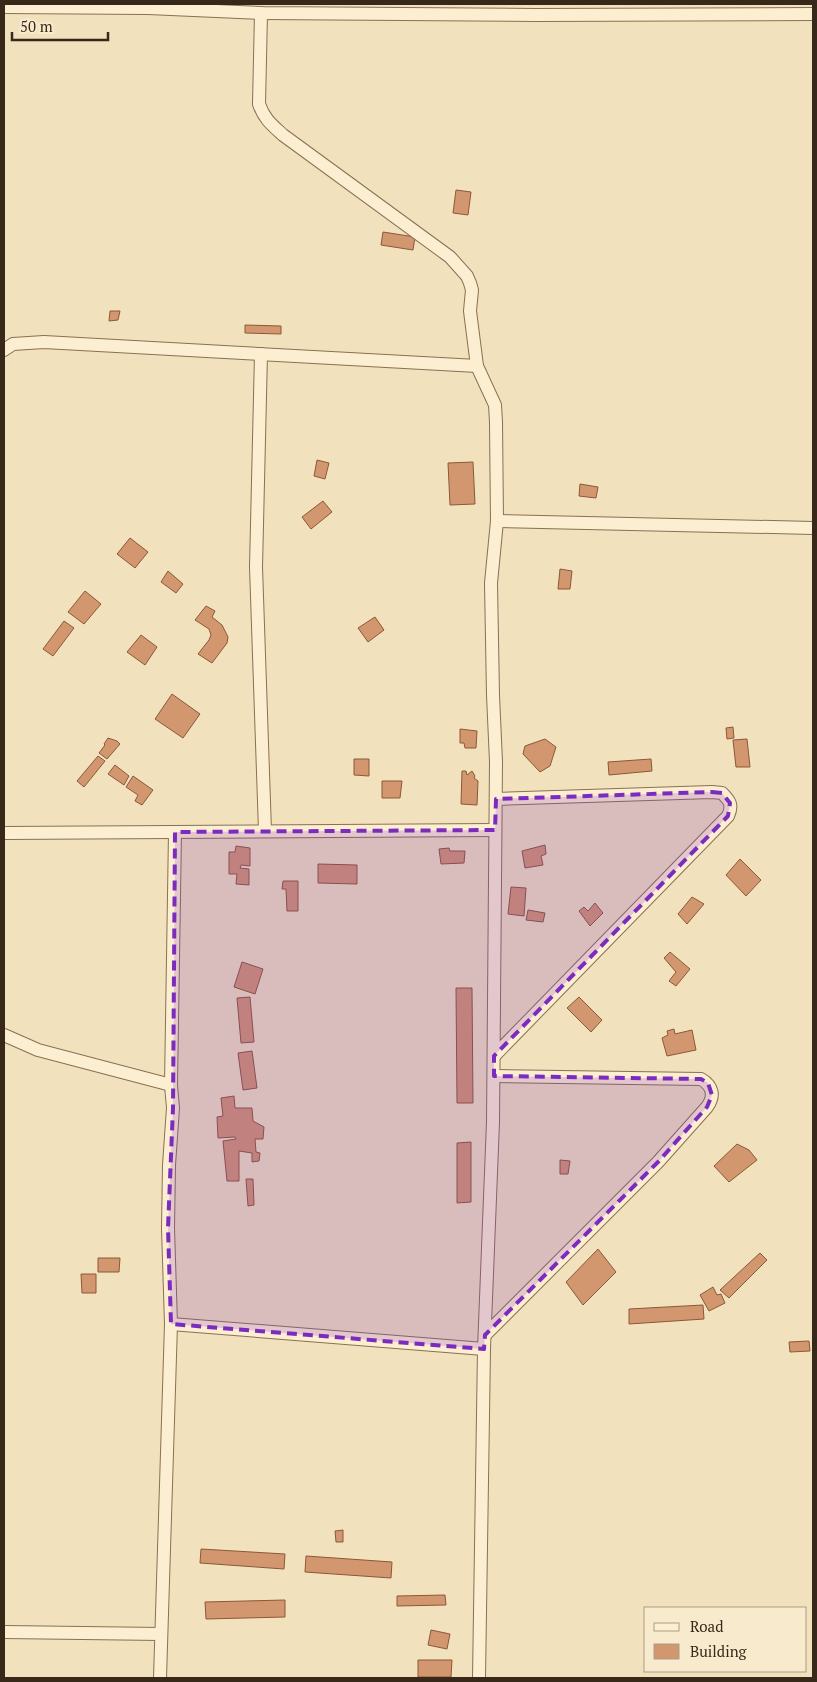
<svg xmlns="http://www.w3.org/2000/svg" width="817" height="1682" font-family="'PT Serif',serif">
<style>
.building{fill:#d3976f;stroke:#8b5838}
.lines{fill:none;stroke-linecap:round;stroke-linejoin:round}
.minor-casing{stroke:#8a7054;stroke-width:14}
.minor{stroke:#fceed0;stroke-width:12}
.marked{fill:#7b2cbf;fill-opacity:0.2;stroke:#7b2cbf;stroke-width:4;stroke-dasharray:10 6;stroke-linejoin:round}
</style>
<rect width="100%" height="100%" fill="#f1e1bc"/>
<g class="building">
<polygon points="456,190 471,192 468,215 453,213"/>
<polygon points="383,232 415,237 413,250 381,245"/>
<polygon points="110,311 120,311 118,320 109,321"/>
<polygon points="245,325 281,326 281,334 245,333"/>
<polygon points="317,460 329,463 325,479 314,476"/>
<polygon points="473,462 475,504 450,505 448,463"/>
<polygon points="580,484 598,487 596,498 579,496"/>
<polygon points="323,501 332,512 311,529 302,517"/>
<polygon points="130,538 148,552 135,568 117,554"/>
<polygon points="560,569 572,571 570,589 558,589"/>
<polygon points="168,571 183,584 176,593 161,582"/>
<polygon points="85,591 101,604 84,624 68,612"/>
<polygon points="206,606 215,611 212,617 222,625 228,637 227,643 212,663 198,654 209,640 211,635 209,629 195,620"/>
<polygon points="375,617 384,630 368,642 358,628"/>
<polygon points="64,621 74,628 53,656 43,649"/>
<polygon points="141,635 157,647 145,665 127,652"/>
<polygon points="172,694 200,714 183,738 155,719"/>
<polygon points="733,727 734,738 727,739 726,728"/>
<polygon points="460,729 477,731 476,748 465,748 464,743 460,743"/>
<polygon points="108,738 117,741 120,744 107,759 99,753 105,745 104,744"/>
<polygon points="545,739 556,747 550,766 540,772 523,754 525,746"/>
<polygon points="747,739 750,767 736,767 733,740"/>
<polygon points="98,756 105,761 84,787 77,781"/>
<polygon points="354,759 369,759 369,776 354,775"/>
<polygon points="651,759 652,771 609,775 608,762"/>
<polygon points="115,765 129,776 124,785 108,774"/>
<polygon points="462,771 466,771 467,775 472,771 475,776 474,778 478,781 477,805 461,804"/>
<polygon points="133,776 153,790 142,805 135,801 138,795 126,787"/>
<polygon points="382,781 402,781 400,798 382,798"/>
<polygon points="545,845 546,854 541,856 543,865 525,868 522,851"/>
<polygon points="236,846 250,848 250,866 241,865 240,868 249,869 249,885 236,884 237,874 229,874 229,852 235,852"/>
<polygon points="449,848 450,851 465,851 464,863 441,864 439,849"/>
<polygon points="740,859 761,880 746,896 726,875"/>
<polygon points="318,864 357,865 357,884 318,883"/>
<polygon points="283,881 298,881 298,911 287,911 286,889 282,889"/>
<polygon points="511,887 526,888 524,916 508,914"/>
<polygon points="692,897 704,904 687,924 678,914"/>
<polygon points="595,903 603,913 590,926 579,911 584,907 588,911"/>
<polygon points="528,910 545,913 543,922 526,920"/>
<polygon points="670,952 690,969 676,986 669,981 676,972 664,958"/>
<polygon points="242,962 263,969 255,994 234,987"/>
<polygon points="456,988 472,988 473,1103 457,1103"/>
<polygon points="250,997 254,1042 241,1043 237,998"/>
<polygon points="579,997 602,1020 591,1032 567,1008"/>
<polygon points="674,1029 675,1034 692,1030 696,1050 667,1056 662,1038 668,1035 667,1031"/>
<polygon points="252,1051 257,1088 243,1090 238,1053"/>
<polygon points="234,1096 235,1108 252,1108 253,1121 264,1127 263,1139 255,1139 256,1152 260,1153 259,1161 252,1162 252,1153 239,1151 239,1181 227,1181 223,1141 236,1139 235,1137 218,1138 217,1117 223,1116 221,1098"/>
<polygon points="471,1142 471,1202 457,1203 457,1143"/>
<polygon points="737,1144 749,1150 757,1160 729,1182 714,1166"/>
<polygon points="560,1160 570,1161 568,1174 560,1174"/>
<polygon points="246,1179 253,1179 254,1205 248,1206"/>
<polygon points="598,1249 616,1272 583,1305 566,1282"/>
<polygon points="760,1253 767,1260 729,1298 720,1290"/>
<polygon points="98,1258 120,1258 119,1272 98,1272"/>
<polygon points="81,1274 96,1274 96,1293 82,1293"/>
<polygon points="713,1287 717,1295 721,1294 725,1303 709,1311 700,1295"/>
<polygon points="703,1305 704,1319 629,1324 629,1309"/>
<polygon points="809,1341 810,1351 790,1352 789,1342"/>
<polygon points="343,1530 343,1542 336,1542 335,1531"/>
<polygon points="201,1549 285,1554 284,1569 200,1563"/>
<polygon points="306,1556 392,1562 391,1578 305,1572"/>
<polygon points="445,1595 446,1605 397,1606 397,1596"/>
<polygon points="285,1600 285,1617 206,1619 205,1602"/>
<polygon points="431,1630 450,1634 447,1649 428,1645"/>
<polygon points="418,1660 452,1660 451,1677 418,1677"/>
</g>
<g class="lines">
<g class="minor-casing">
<g id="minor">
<polyline points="4,7 148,8 261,13 535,15 813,14"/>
<path d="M261 13 259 104C264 119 272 125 283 135L450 257 467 276 470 283 472 290 470 311 477 366 495 405 496 422 497 521 491 583 493 695 496 762 493 1122 484 1349 479 1678"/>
<polyline points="4,350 13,344 44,342 477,366"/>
<polyline points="261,354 256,567 265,831"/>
<polyline points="497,521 813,528"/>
<polyline points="4,833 495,830"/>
<polyline points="4,1035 38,1050 171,1085"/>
<path d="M494 1056 728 816C733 805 730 801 722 793L712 792 496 799"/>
<polyline points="171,1324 484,1349"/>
<path d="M485 1335 658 1162 707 1107C715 1096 713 1086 701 1079L494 1076"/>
<polyline points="4,1632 161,1634"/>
<polyline points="160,1678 171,1324 168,1228 169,1165 173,1108 171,1085 175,832"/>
</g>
</g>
<use href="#minor" class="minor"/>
</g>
<path class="marked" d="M712 792 722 793 730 803 728 816 494 1056V1076L701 1079 708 1083 712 1095 707 1107 658 1162 485 1335 484 1349 171 1324 168 1228 173 1108 175 832 495 830 496 799Z"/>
<rect width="817" height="1682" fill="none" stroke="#38281a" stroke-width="10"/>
<rect x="644" y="1607" width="162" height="65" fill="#f8ebcd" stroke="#ab9d85"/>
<rect x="654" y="1623" width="25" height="8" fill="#fceed0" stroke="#ab9d85"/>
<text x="690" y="1632" font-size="15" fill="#38281a">Road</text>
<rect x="654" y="1644" width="25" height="15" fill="#d3976f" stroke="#ab9d85"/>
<text x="690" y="1657" font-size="15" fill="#38281a">Building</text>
<path d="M12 32v8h96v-8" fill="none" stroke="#38281a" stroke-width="2.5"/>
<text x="20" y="32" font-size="15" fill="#38281a" stroke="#f8ebcd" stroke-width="4" paint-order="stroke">50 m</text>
</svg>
